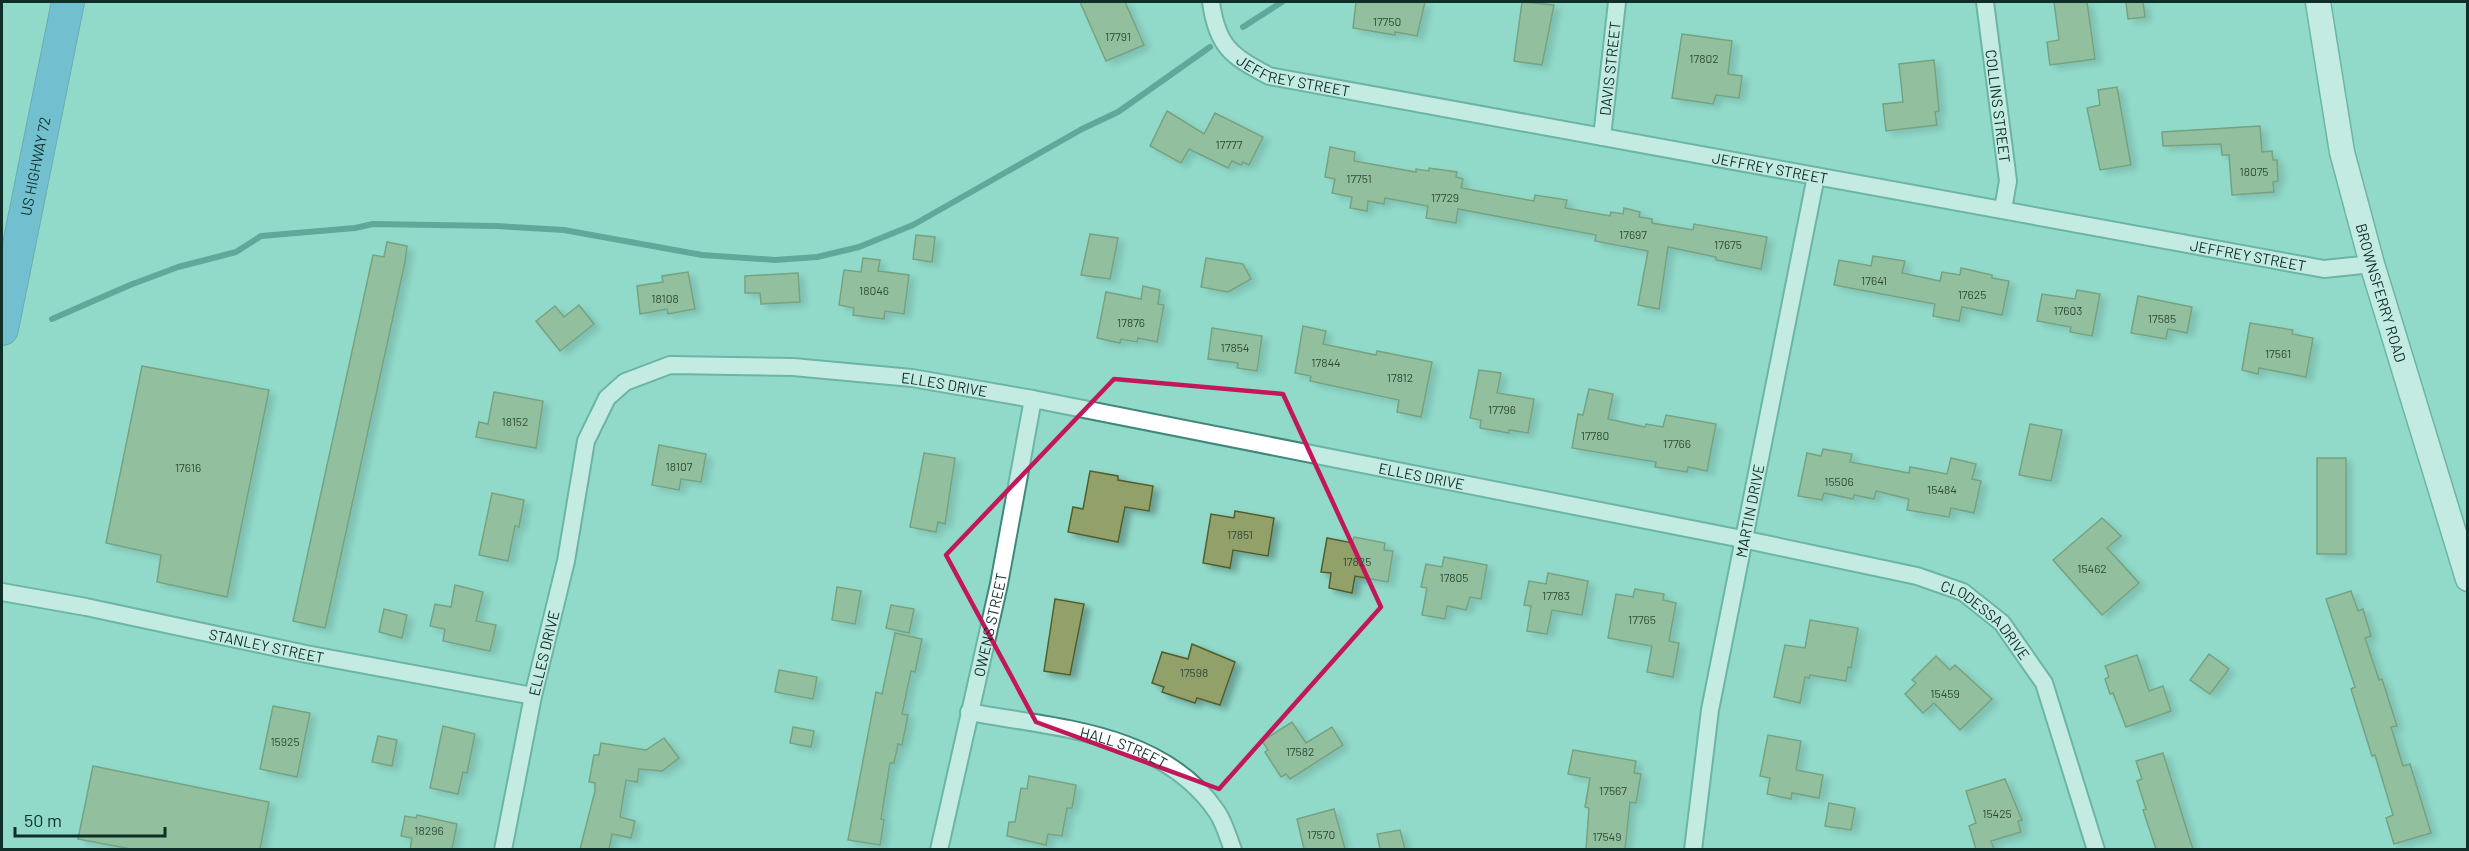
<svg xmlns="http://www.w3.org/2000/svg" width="2469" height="851" font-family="Barlow,sans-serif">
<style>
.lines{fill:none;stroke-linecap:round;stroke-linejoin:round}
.stream{stroke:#1f6e61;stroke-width:6}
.building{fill:#92a06a;stroke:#535e2b;stroke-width:1.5;filter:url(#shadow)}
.street-casing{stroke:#3f887a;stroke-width:20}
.secondary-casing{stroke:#3f887a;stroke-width:27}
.highway-casing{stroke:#377798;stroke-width:34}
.street{stroke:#fff;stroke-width:16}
.secondary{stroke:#fff;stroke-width:24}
.highway{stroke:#4c9fd5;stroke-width:32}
.marked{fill:none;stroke:#c2185b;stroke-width:4.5;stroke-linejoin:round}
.labels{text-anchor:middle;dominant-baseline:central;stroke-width:6;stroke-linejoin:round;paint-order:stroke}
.number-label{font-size:12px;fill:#304a38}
.street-label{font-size:15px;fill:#0f2e28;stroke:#91daca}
</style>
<defs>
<filter id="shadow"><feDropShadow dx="6" dy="4" stdDeviation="3" flood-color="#0004"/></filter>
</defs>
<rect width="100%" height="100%" fill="#91daca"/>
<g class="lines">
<g class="stream">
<polyline points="1243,27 1282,2"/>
<polyline points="52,319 130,285 178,267 236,252 261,236 355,228 373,224 496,226 564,230 702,255 775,260 817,257 859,247 913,225 1082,129 1118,112 1210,47"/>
</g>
</g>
<g class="building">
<polygon points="1080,2 1125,2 1144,45 1106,61"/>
<polygon points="1356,2 1425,2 1417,36 1395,32 1395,35 1353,28"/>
<polygon points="1522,2 1554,5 1542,65 1514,61"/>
<polygon points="2054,2 2087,2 2095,59 2050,65 2047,42 2059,40"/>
<polygon points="2126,2 2143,2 2145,17 2128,19"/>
<polygon points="1682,34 1732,41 1728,74 1742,76 1739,98 1716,95 1713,104 1672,98"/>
<polygon points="1934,60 1939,111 1935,112 1937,125 1886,131 1883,104 1903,102 1899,64"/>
<polygon points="2117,87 2131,165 2100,170 2087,108 2100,105 2098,90"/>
<polygon points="1167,111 1204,134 1215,113 1263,137 1249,165 1243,162 1241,165 1232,161 1228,168 1189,149 1181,163 1150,146"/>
<polygon points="2260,126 2262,152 2272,151 2273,160 2277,160 2278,181 2273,182 2274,192 2232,195 2229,155 2222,155 2221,144 2163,146 2162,132"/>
<polygon points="1330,147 1355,152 1354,161 1416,172 1416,169 1429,171 1429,168 1457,172 1456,177 1463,179 1461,188 1534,201 1535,195 1567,200 1565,208 1610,216 1611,212 1623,214 1624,208 1640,212 1639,217 1652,219 1652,223 1693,230 1694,224 1767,237 1761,269 1716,260 1716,257 1668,247 1659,309 1638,305 1648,251 1595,241 1596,235 1458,209 1456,223 1426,218 1428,206 1385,198 1384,204 1368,201 1367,211 1350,208 1352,197 1332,193 1335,179 1325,177"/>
<polygon points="1090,234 1118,238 1110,279 1081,275"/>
<polygon points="916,235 935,237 932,262 913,259"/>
<polygon points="387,242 407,246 405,262 325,628 293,621 373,255 384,257"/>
<polygon points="1873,256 1905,261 1902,273 1940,281 1942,272 1960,275 1961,268 1992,275 1992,278 2009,281 2002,315 1962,307 1959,321 1933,316 1935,304 1834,285 1839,260 1871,266"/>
<polygon points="863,258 880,260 878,271 909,275 904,314 885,311 884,319 853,315 854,308 839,305 844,270 861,272"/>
<polygon points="1206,258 1243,264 1251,279 1228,292 1201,287"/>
<polygon points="688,272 695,309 668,314 667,309 640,314 637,286 663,282 662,276"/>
<polygon points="798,273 800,302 761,304 760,293 745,293 745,276"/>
<polygon points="1143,286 1160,290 1158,304 1164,305 1157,342 1138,338 1137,342 1121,339 1120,343 1097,338 1106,292 1141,299"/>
<polygon points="2077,290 2100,294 2092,336 2070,332 2071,327 2037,321 2042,294 2075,299"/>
<polygon points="2138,296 2192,307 2187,333 2168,329 2166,339 2131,333"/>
<polygon points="579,305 594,324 560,351 536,321 555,306 564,317"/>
<polygon points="2250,323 2293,330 2292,334 2313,338 2306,377 2259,368 2258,374 2242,370"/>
<polygon points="1303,326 1326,331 1323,344 1376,355 1377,351 1432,362 1421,417 1397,412 1399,400 1310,381 1311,376 1295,373"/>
<polygon points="1212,328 1262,336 1257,371 1237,368 1238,363 1208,359"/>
<polygon points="142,366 269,390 227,597 157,582 161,555 106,543"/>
<polygon points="1479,370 1501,373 1497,393 1534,399 1528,433 1509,430 1509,433 1480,428 1481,420 1470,418"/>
<polygon points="1589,389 1613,394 1608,419 1645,427 1646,424 1663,427 1666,415 1716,424 1707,471 1688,467 1687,472 1655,467 1656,462 1572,448 1578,414 1583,415"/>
<polygon points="494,392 543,401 536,448 476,437 479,422 488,424"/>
<polygon points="2030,424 2062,430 2051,481 2019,475"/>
<polygon points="659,445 706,454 701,482 681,479 679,490 652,485"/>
<polygon points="1823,449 1852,454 1850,462 1909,473 1910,467 1947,474 1951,458 1976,464 1972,479 1981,481 1974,513 1951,508 1949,517 1907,510 1909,499 1876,491 1874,499 1854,495 1853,499 1824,493 1822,500 1798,496 1807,453 1821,456"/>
<polygon points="924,453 955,458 945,524 938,522 936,532 910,527"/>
<rect x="2317" y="458" width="29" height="96"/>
<polygon points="1090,471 1118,476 1118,480 1153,486 1149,511 1125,507 1118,542 1068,532 1073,507 1083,509"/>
<polygon points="492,493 524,500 519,527 515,526 508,561 479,555"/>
<polygon points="1235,511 1274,518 1268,556 1233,550 1230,568 1203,563 1211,514 1234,518"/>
<polygon points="2102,518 2121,536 2107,548 2139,583 2102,615 2053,560"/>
<polygon points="1354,537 1385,543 1384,550 1393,551 1388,582 1355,576 1352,593 1329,588 1331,573 1321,572 1327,538 1352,543"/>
<polygon points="1444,557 1487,565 1481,599 1470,597 1466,610 1447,606 1445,619 1422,615 1427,588 1421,587 1426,564 1442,567"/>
<polygon points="1548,573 1588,581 1582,615 1552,610 1547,634 1527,631 1531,606 1524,605 1529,581 1546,584"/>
<polygon points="455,585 483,592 476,621 496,625 490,651 443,641 445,629 430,626 435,604 451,607"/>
<polygon points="837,587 861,591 855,624 832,620"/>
<polygon points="1635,589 1664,594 1663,600 1676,603 1669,641 1679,643 1673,677 1647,672 1652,646 1608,638 1616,594 1633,597"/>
<polygon points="2351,591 2358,611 2363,609 2371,636 2365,638 2379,680 2382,679 2397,726 2391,727 2403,766 2410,764 2431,833 2394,844 2386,818 2393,815 2375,755 2372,756 2351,689 2355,687 2326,599"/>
<polygon points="1055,599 1084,604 1070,675 1044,671"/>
<polygon points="891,605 914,609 909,633 886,628"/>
<polygon points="384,609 407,615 402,638 379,632"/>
<polygon points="1810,620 1858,628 1851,668 1848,667 1846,681 1810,675 1809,678 1805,677 1800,703 1774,697 1785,645 1805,648"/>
<polygon points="895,633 922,639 915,672 911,671 902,714 908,715 902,745 898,744 894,763 890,763 881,819 884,820 880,845 848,840 876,692 882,694"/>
<polygon points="1192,644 1235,662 1220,705 1197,698 1195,703 1162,692 1164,687 1152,683 1162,652 1188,659"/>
<polygon points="2209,654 2229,669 2210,694 2190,680"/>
<polygon points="2137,655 2149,691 2163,686 2171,711 2126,727 2113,693 2110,694 2105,679 2109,677 2105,666"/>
<polygon points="1936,656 1950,670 1955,665 1992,699 1960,730 1934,703 1923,713 1905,694 1916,683 1912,680"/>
<polygon points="779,670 817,677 813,699 775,692"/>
<polygon points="273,706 310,713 297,777 260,769"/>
<polygon points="1292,722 1306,743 1332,727 1343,745 1290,779 1286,774 1281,777 1265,752 1268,750 1262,741"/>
<polygon points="443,726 475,734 467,773 463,772 458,794 430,788"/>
<polygon points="793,727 814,731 811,747 790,743"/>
<polygon points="1768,735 1801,741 1796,770 1823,775 1819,798 1792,793 1791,799 1767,794 1770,778 1760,776"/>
<polygon points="378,736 397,740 392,766 372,762"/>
<polygon points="664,738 679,758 662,771 639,769 637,782 626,780 620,817 635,821 631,838 612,834 609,849 580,849 595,791 595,783 589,782 594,755 599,755 601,743 646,750"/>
<polygon points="1573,750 1636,761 1634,773 1641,774 1636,803 1630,802 1625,849 1586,849 1589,808 1585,807 1590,778 1568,774"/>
<polygon points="2163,753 2189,837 2193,849 2156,849 2143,810 2146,809 2137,781 2142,779 2136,761"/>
<polygon points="93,766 269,802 260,849 131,849 78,839"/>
<polygon points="1029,776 1076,785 1072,808 1067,808 1062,836 1048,834 1046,845 1007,836 1009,822 1015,822 1021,788 1027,789"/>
<polygon points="2005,779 2022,820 2018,821 2021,832 1991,841 1994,849 1976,849 1969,826 1976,823 1966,791"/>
<polygon points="1829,803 1855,808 1851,830 1825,826"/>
<polygon points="1334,809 1345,849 1304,849 1297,819"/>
<polygon points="417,815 457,824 452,849 410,849 412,838 401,836 405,816 416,818"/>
<polygon points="1400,830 1405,849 1380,849 1377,834"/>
</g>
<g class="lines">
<g class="street-casing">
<g id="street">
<path id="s1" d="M1211 2C1217 46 1231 56 1269 76L2324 269 2372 264"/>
<path id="s2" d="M1985 2 2008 181 2003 209"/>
<path id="s3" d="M1602 137 1617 2"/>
<path id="s4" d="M2 592 86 607 306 654 533 696"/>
<path id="s5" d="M969 712C1056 728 1163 732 1217 812 1224 822 1228 837 1233 850"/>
<path id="s6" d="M503 850 533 696 566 561 586 441 607 398 625 382 670 365 793 367 912 378 1033 399 1742 539 1917 576 1963 592 2002 623 2044 683 2096 850"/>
<path id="s7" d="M939 850 999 584 1033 399"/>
<path id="s8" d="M1693 850 1710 710 1816 176"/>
</g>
</g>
<g class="secondary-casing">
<g id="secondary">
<path id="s9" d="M2318 2 2342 152 2372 264 2468 579"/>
</g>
</g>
<g class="highway-casing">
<g id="highway">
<path id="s10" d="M2 329 68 2"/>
</g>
</g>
<use href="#street" class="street"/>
<use href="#secondary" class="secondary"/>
<use href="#highway" class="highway"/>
</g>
<path d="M0 0H2469V851H0ZM1114 379 1283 394 1381 607 1219 789 1036 722 946 555Z" fill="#91daca" fill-opacity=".55" fill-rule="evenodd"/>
<path class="marked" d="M1114 379 1283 394 1381 607 1219 789 1036 722 946 555Z"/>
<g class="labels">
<g class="number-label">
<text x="1387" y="21">17750</text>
<text x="1118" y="36">17791</text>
<text x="1704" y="58">17802</text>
<text x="1229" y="144">17777</text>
<text x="2254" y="171">18075</text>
<text x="1359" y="178">17751</text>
<text x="1445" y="197">17729</text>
<text x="1633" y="234">17697</text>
<text x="1728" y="244">17675</text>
<text x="1874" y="280">17641</text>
<text x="874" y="290">18046</text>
<text x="1972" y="294">17625</text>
<text x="665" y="298">18108</text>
<text x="2068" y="310">17603</text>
<text x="2162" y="318">17585</text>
<text x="1131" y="322">17876</text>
<text x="1235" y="347">17854</text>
<text x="2278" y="353">17561</text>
<text x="1326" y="362">17844</text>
<text x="1400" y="377">17812</text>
<text x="1502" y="409">17796</text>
<text x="515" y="421">18152</text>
<text x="1595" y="435">17780</text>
<text x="1677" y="443">17766</text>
<text x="679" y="466">18107</text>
<text x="188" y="467">17616</text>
<text x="1839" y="481">15506</text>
<text x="1942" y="489">15484</text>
<text x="1240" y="534">17851</text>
<text x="1357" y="561">17825</text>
<text x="2092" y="568">15462</text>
<text x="1454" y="577">17805</text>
<text x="1556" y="595">17783</text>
<text x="1642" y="619">17765</text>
<text x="1194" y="672">17598</text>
<text x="1945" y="693">15459</text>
<text x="285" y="741">15925</text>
<text x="1300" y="751">17582</text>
<text x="1613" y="790">17567</text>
<text x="1997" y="813">15425</text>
<text x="429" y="830">18296</text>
<text x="1321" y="834">17570</text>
<text x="1607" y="836">17549</text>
</g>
<g class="street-label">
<text stroke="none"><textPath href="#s3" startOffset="69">DAVIS STREET</textPath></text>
<text stroke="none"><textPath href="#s1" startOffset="123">JEFFREY STREET</textPath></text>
<text stroke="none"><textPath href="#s2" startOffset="105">COLLINS STREET</textPath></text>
<text stroke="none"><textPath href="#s10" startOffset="166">US HIGHWAY 72</textPath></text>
<text stroke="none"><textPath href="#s1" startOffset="609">JEFFREY STREET</textPath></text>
<text stroke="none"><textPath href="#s1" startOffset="1095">JEFFREY STREET</textPath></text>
<text stroke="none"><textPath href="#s9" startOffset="298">BROWNSFERRY ROAD</textPath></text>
<text stroke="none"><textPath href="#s6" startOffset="813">ELLES DRIVE</textPath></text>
<text stroke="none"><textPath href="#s6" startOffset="1299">ELLES DRIVE</textPath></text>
<text stroke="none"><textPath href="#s8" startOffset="344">MARTIN DRIVE</textPath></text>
<text stroke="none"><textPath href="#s6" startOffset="1888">CLODESSA DRIVE</textPath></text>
<text stroke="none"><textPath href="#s7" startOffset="231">OWENS STREET</textPath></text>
<text stroke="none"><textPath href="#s4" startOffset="270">STANLEY STREET</textPath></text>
<text stroke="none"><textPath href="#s6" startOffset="201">ELLES DRIVE</textPath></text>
<text stroke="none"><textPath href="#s5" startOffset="159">HALL STREET</textPath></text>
</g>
</g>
<rect width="2469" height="851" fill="none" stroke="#0f2e28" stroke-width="6"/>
<path d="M15 827v9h150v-9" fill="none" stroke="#0f2e28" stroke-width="3"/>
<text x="24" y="827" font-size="18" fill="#0f2e28" stroke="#91daca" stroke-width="4.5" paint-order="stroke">50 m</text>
</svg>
